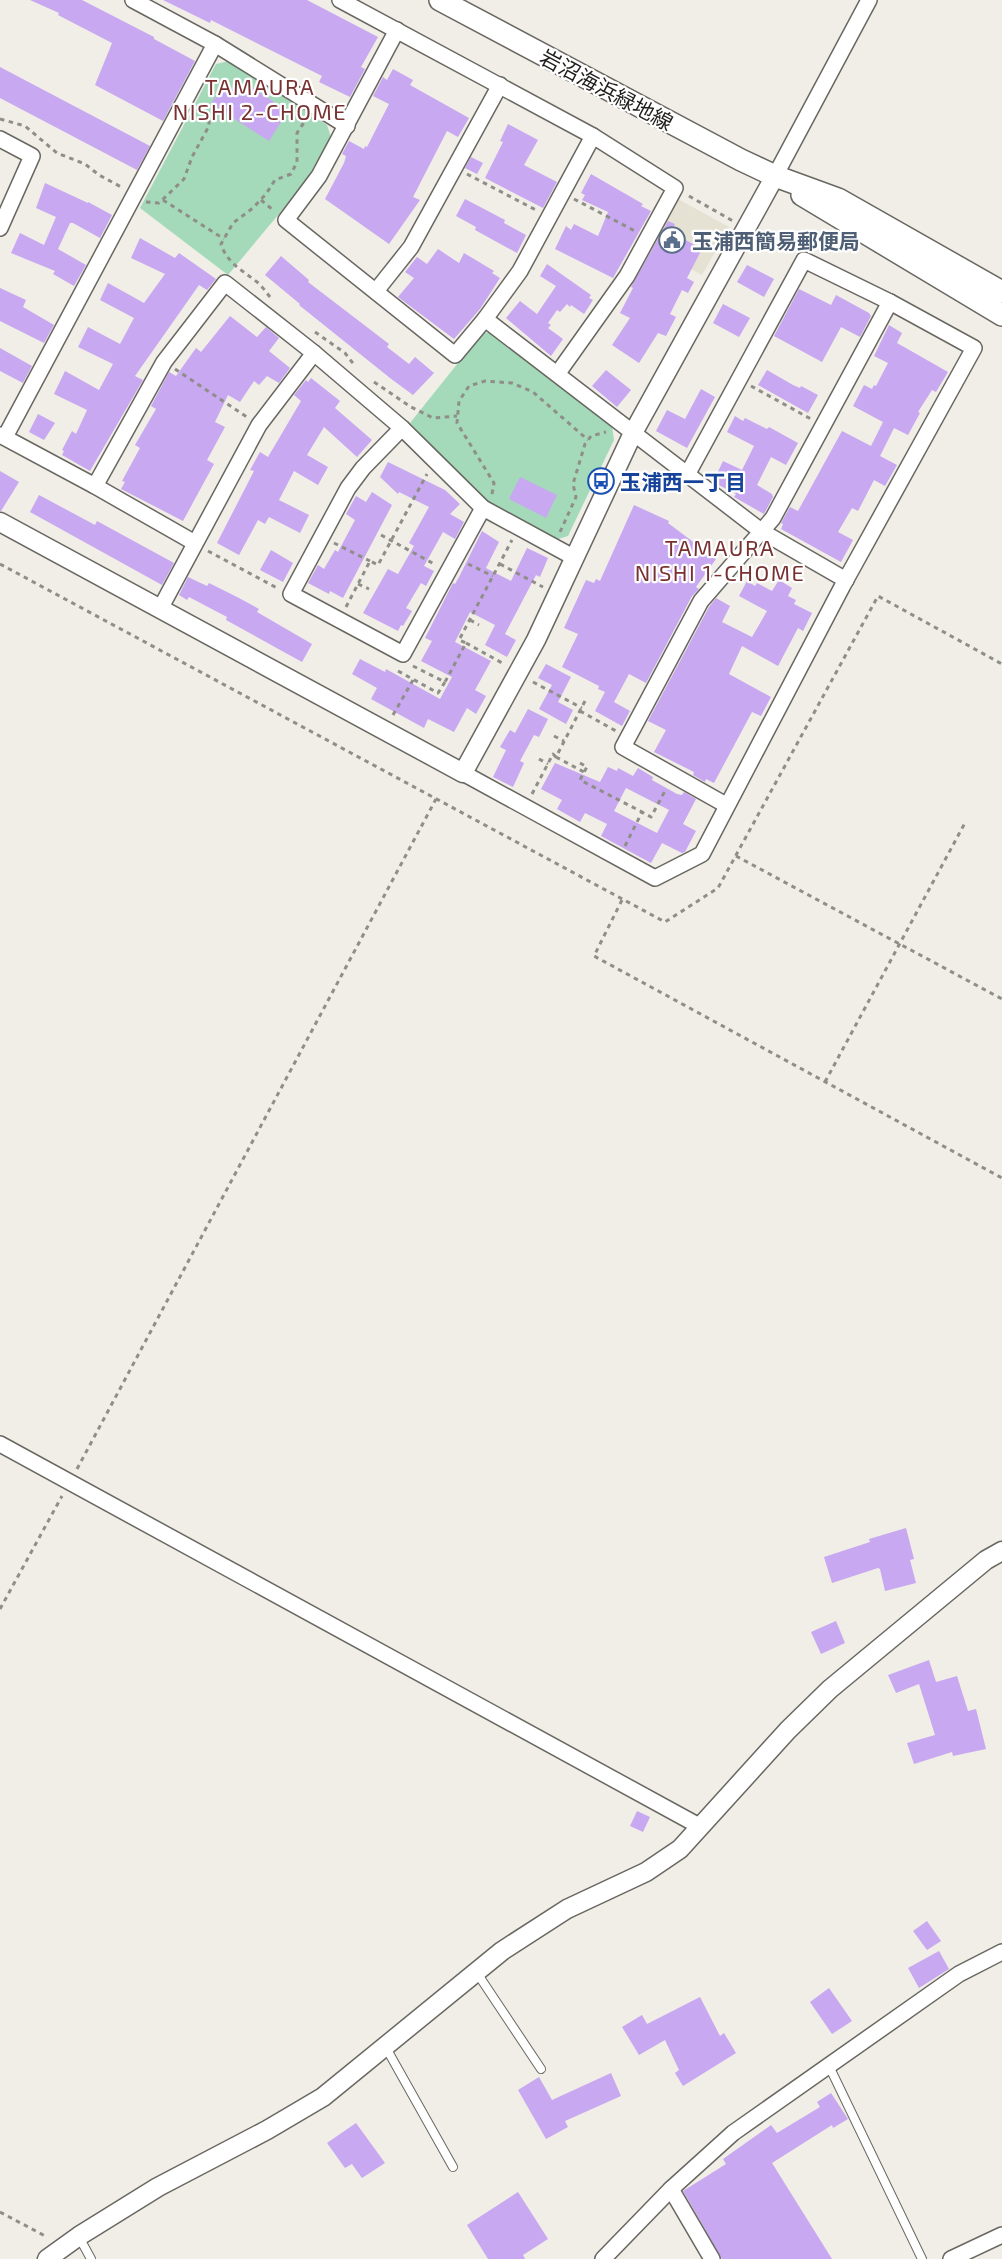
<svg xmlns="http://www.w3.org/2000/svg" width="1002" height="2259" font-family="'Exo 2','Noto Sans JP',sans-serif">
<style>
.built{fill:#e6e2d3}
.green{fill:#a4daba}
.building{fill:#c8a8f0;fill-rule:evenodd}
.lines{fill:none;stroke-linecap:round;stroke-linejoin:round}
.service-casing{stroke:#696761;stroke-width:10}
.minor-casing{stroke:#696761;stroke-width:18}
.tertiary-casing{stroke:#696761;stroke-width:21}
.secondary-casing{stroke:#696761;stroke-width:24}
.path{stroke:#8f8e89;stroke-width:3;stroke-dasharray:4.5 4.5;stroke-linecap:butt}
.service{stroke:#fff;stroke-width:8}
.minor{stroke:#fff;stroke-width:15}
.tertiary{stroke:#fff;stroke-width:18}
.secondary{stroke:#fff;stroke-width:21}
.labels{text-anchor:middle;dominant-baseline:central;stroke-width:4.5;stroke-linejoin:round;paint-order:stroke}
.street-label{font-size:21px;fill:#1f1e1c;stroke:#fff}
.service-label{font-size:21px;font-weight:bold;fill:#4e5e75;stroke:#fff;text-anchor:start}
.transit-label{font-size:21px;font-weight:bold;fill:#164399;stroke:#fff;text-anchor:start}
.neighbourhood-label{font-size:22px;letter-spacing:1.5px;fill:#783131;stroke:#fff}
</style>
<rect width="100%" height="100%" fill="#f0eee6"/>
<polygon class="built" points="678,199 729,227 702,275 651,248"/>
<g class="green">
<polygon points="229,61 327,125 331,137 304,184 228,275 140,208 216,64"/>
<polygon points="493,332 612,426 614,440 568,536 555,540 484,501 410,423 482,333"/>
</g>
<g class="building">
<polygon points="30,0 82,0 154,37 154,39 195,61 163,121 95,85 112,43 58,15 59,13"/>
<polygon points="163,0 307,0 378,37 361,67 365,69 350,97 319,82 322,76 211,20 210,23"/>
<polygon points="0,67 150,146 137,170 0,98"/>
<polygon points="393,69 413,80 410,85 469,118 458,137 447,131 413,197 420,200 389,244 325,199 344,163 346,156 342,154 349,141 364,149 365,146 367,147 389,104 373,96 383,77 387,80"/>
<polygon points="224,84 243,96 250,86 288,111 269,141 211,104"/>
<polygon points="508,124 538,140 524,165 557,182 543,208 485,178 503,142 500,141"/>
<polygon points="471,157 483,163 477,174 465,168"/>
<polygon points="591,174 643,204 641,206 651,211 613,278 555,249 566,226 571,230 574,224 598,236 608,212 582,200 585,195 581,193"/>
<polygon points="45,183 88,203 88,202 112,215 100,238 73,223 70,223 58,249 86,265 74,286 53,274 55,271 11,253 20,233 44,245 56,217 36,208"/>
<polygon points="465,199 505,220 504,223 526,235 517,253 475,230 476,227 456,216"/>
<polygon points="668,221 675,224 671,232 702,249 687,278 694,282 688,293 682,290 670,314 676,317 666,336 658,333 639,363 612,345 630,318 620,313 633,288 631,287"/>
<polygon points="140,238 175,258 179,253 216,279 207,290 199,285 135,376 143,380 90,471 62,455 64,451 62,450 72,431 76,434 87,410 54,394 65,371 99,390 113,364 78,347 88,327 120,344 134,318 100,300 108,283 144,303 165,274 131,258"/>
<polygon points="438,249 459,263 464,253 494,271 492,273 500,278 480,309 454,339 398,297 414,278 405,272 417,257 427,264"/>
<polygon points="281,256 309,280 308,282 389,344 387,347 409,364 415,357 434,373 413,395 390,378 299,305 300,304 265,275"/>
<polygon points="547,264 591,295 589,298 593,300 584,314 571,305 570,307 567,304 560,312 557,310 548,323 551,325 548,328 563,339 551,356 506,318 520,301 537,314 556,286 540,276"/>
<polygon points="747,265 774,279 764,297 737,282"/>
<polygon points="0,288 26,300 23,307 54,325 44,343 0,321"/>
<polygon points="799,289 831,305 836,295 869,313 871,316 860,337 841,327 822,362 774,336"/>
<polygon points="723,304 750,318 739,337 713,323"/>
<polygon points="230,316 257,337 266,327 279,338 269,351 290,368 279,383 267,376 259,385 254,381 240,402 228,395 215,422 225,427 207,460 214,464 183,521 121,489 125,482 122,481 140,448 135,445 156,409 151,406 169,372 176,376 196,348 201,352"/>
<polygon points="889,325 902,333 897,343 948,372 936,392 932,390 918,412 920,413 908,435 894,428 880,456 897,465 885,486 874,480 858,511 852,508 838,532 853,540 841,562 781,529 783,524 781,523 790,507 798,511 842,431 871,446 883,422 853,406 864,385 872,389 874,385 876,386 888,363 874,356"/>
<polygon points="0,348 32,366 23,383 0,371"/>
<polygon points="606,370 631,390 617,407 592,386"/>
<polygon points="767,370 793,385 800,388 801,386 818,395 808,413 758,385"/>
<polygon points="311,378 340,401 335,408 372,440 357,457 324,427 307,455 328,467 318,485 294,471 279,500 309,515 300,533 269,517 265,524 258,520 239,555 217,543 254,471 250,470 260,452 268,457 301,401 294,395 306,380 308,382"/>
<polygon points="701,389 715,397 687,448 656,431 667,410 685,419"/>
<polygon points="38,414 55,423 44,440 29,432"/>
<polygon points="735,416 743,421 745,418 767,429 769,427 798,443 786,465 771,457 757,485 772,494 773,497 764,514 734,497 736,494 713,482 723,461 742,470 754,446 727,432"/>
<polygon points="388,462 445,490 460,504 450,514 464,522 455,539 443,532 424,566 434,571 426,586 421,583 406,608 412,611 403,626 401,625 398,631 363,613 388,569 398,574 414,546 409,543 429,507 399,492 398,494 380,477"/>
<polygon points="0,471 19,482 1,511 0,511"/>
<polygon points="520,477 557,495 546,518 509,499"/>
<polygon points="372,492 392,505 343,598 330,591 329,594 308,583 318,565 324,569 335,550 338,552 355,520 346,514 356,496 366,502"/>
<polygon points="39,495 95,525 97,521 174,563 162,585 30,512"/>
<polygon points="634,505 669,521 668,523 716,559 696,587 699,589 692,596 646,683 629,674 614,702 630,711 622,726 595,711 605,692 598,689 599,686 562,667 578,634 564,628 586,580 594,583 596,579 600,581"/>
<polygon points="482,531 499,542 486,568 511,581 527,548 548,558 540,577 536,575 505,634 516,640 507,657 485,645 495,625 470,612 455,642 491,661 475,690 486,696 476,714 467,708 454,732 428,719 424,728 371,699 377,688 352,674 360,659 385,672 386,669 440,699 452,677 421,661 432,641 425,638 453,583 455,584 459,577"/>
<polygon points="271,550 293,563 283,582 260,570"/>
<polygon points="188,577 207,586 209,583 239,598 259,609 257,612 312,644 302,662 226,620 227,617 189,597 187,600 179,595"/>
<polygon points="779,580 792,588 788,596 796,600 794,604 812,613 803,631 798,628 778,666 742,646 729,674 771,697 761,716 752,712 714,783 706,779 705,782 693,775 694,772 654,752 666,730 648,721 709,607 716,598 730,606 722,622 752,637 767,611 739,596 747,581 755,586 757,583 772,591"/>
<polygon points="546,664 571,677 558,702 573,710 566,724 539,709 552,685 538,678"/>
<polygon points="528,709 548,719 539,737 534,735 520,761 524,763 513,787 493,777 506,750 500,747 510,730 515,733"/>
<path d="M555 763 600 782 608 767 617 771 618 768 633 776 638 768 653 777 652 780 677 794 682 795 684 792 696 799 683 824 696 831 685 852 682 853 662 843 651 863 601 836 607 824 585 813 580 822 557 809 562 800 541 789ZM626 788 669 810 657 833 614 811Z"/>
<polygon points="906,1528 914,1559 910,1560 916,1583 885,1591 880,1569 878,1568 832,1583 824,1557 870,1542 869,1539"/>
<polygon points="836,1621 845,1643 821,1654 811,1632"/>
<polygon points="929,1660 936,1682 957,1676 968,1711 976,1709 986,1749 953,1756 952,1752 914,1764 907,1743 935,1735 919,1684 896,1693 888,1675"/>
<polygon points="637,1811 650,1817 643,1832 630,1826"/>
<polygon points="927,1921 941,1941 927,1950 913,1931"/>
<polygon points="939,1951 949,1969 919,1988 908,1968"/>
<polygon points="829,1988 852,2021 832,2034 810,2002"/>
<polygon points="700,1997 720,2036 724,2033 736,2053 683,2086 675,2073 679,2070 665,2040 639,2055 622,2027 642,2015 647,2024"/>
<polygon points="611,2073 621,2096 565,2121 568,2127 546,2139 518,2090 539,2077 552,2100"/>
<polygon points="831,2093 848,2119 833,2128 832,2125 772,2163 832,2259 722,2259 683,2191 726,2164 723,2159 771,2125 777,2133 820,2107 817,2102"/>
<polygon points="356,2123 385,2163 362,2178 352,2164 345,2168 327,2143"/>
<polygon points="518,2192 548,2239 523,2255 525,2259 488,2259 467,2225"/>
</g>
<g class="lines">
<g class="service-casing">
<g id="service">
<polyline points="477,1973 541,2069"/>
<polyline points="385,2046 453,2167"/>
<polyline points="829,2066 922,2259"/>
<polyline points="79,2237 91,2259"/>
</g>
</g>
<g class="minor-casing">
<g id="minor">
<polyline points="133,0 215,44 347,126"/>
<polyline points="340,0 593,136 675,188 627,276 558,373"/>
<polyline points="397,30 319,176 286,220 455,355 485,319 761,531 846,580"/>
<polyline points="0,139 32,156 0,228"/>
<polyline points="775,176 869,0"/>
<polyline points="376,291 411,247 500,85"/>
<polyline points="485,319 520,271 593,136"/>
<polyline points="402,428 363,468 348,488 291,594 403,654 483,508"/>
<polyline points="0,435 95,486 195,543"/>
<polyline points="5,437 215,44"/>
<polyline points="95,486 164,362 225,283 314,353 402,428 483,508 575,558"/>
<polyline points="160,609 259,425 314,353"/>
<polyline points="463,773 655,878 702,854 843,585 974,348 890,302 804,260 687,475"/>
<polyline points="726,805 623,747 701,601 773,518 890,302"/>
<polyline points="0,1444 701,1827"/>
<polyline points="671,2189 712,2259"/>
<polyline points="603,2259 671,2189 733,2133 959,1974 1002,1952"/>
<polyline points="951,2259 1002,2235"/>
</g>
</g>
<g class="tertiary-casing">
<g id="tertiary">
<polyline points="0,522 463,773 536,640 633,433 775,176"/>
<polyline points="47,2259 79,2236 158,2187 267,2130 323,2097 502,1951 567,1909 646,1872 680,1849 788,1730 830,1689 986,1560 1002,1551"/>
</g>
</g>
<g class="secondary-casing">
<g id="secondary">
<polyline points="440,0 741,160 775,176 838,199 1002,292"/>
<polyline points="802,195 1002,315"/>
</g>
</g>
<g class="path">
<polyline points="0,119 25,126 57,153 85,164 99,175 123,188"/>
<polyline points="467,174 536,210"/>
<polyline points="689,196 733,221"/>
<polyline points="574,199 635,231"/>
<polyline points="163,200 224,239"/>
<polyline points="261,200 273,210"/>
<polyline points="146,202 159,203 184,179 192,157 209,126 209,117 196,109"/>
<polyline points="761,236 792,254"/>
<path d="M270 297C266 292 262 286 257 282 242 270 227 263 221 244L233 223 253 208 266 194 275 180 291 174 297 162V133L307 118"/>
<polyline points="315,332 345,353 355,366"/>
<polyline points="175,369 247,417"/>
<polyline points="374,382 411,407 433,418 457,416"/>
<polyline points="751,386 811,419"/>
<polyline points="492,494 494,483 457,423 459,401 469,386 485,381 512,383 533,392 588,440"/>
<polyline points="560,532 576,497 573,484 585,444 591,436 606,432"/>
<polyline points="381,535 436,565"/>
<polyline points="334,543 370,561"/>
<polyline points="208,551 279,589"/>
<polyline points="0,564 665,922 718,888 878,596 1002,664"/>
<polyline points="468,564 493,576"/>
<polyline points="500,564 543,587"/>
<polyline points="358,584 369,589"/>
<polyline points="346,607 370,561 378,565 427,474"/>
<polyline points="470,620 479,625"/>
<polyline points="466,643 504,664"/>
<polyline points="413,666 445,682 466,643 459,640 512,540"/>
<polyline points="398,671 438,693 445,682"/>
<polyline points="533,682 582,708"/>
<polyline points="585,701 556,757 584,772 580,780 642,812"/>
<polyline points="580,711 616,731"/>
<polyline points="393,715 413,680"/>
<polyline points="554,736 564,741"/>
<polyline points="539,759 548,764"/>
<polyline points="580,763 587,767 584,772"/>
<polyline points="532,794 553,754 556,757"/>
<polyline points="625,846 642,812 651,817 666,789"/>
<polyline points="736,856 1002,999"/>
<polyline points="622,900 594,956 1002,1178"/>
<polyline points="825,1082 966,821"/>
<polyline points="77,1469 436,799"/>
<polyline points="0,1609 62,1496"/>
<polyline points="0,2212 47,2237"/>
</g>
<use href="#service" class="service"/>
<use href="#minor" class="minor"/>
<use href="#tertiary" class="tertiary"/>
<use href="#secondary" class="secondary"/>
</g>
<defs>
<g id="civic-ring" transform="scale(1.35)"><circle r="9.5" fill="#fff" stroke="#5c6f8a" stroke-width="1.5"/><path d="M-.6-6.5H3V-4.5H.6V-3L4-1V1h2V6H-6V1h2V-1L-.6-3ZM-1.2 2.5V6h2.4V2.5Z" fill="#5c6f8a"/></g>
<g id="bus-ring" transform="scale(1.35)"><circle r="9.5" fill="#fff" stroke="#1a4fb4" stroke-width="1.5"/><path d="M-5-6H5V4H4V6H2V4H-2V6H-4V4H-5ZM-3.5-4V0h7V-4ZM-3.5 1.2v1.5H-2V1.2ZM2 1.2v1.5H3.5V1.2Z" fill="#1a4fb4"/></g>
</defs>
<g fill-rule="evenodd">
<use href="#civic-ring" x="672" y="240"/>
<use href="#bus-ring" x="601" y="481"/>
</g>
<g class="labels">
<g class="street-label">
<text transform="translate(607 89) rotate(28)">岩沼海浜緑地線</text>
</g>
<g class="service-label">
<text x="692" y="240">玉浦西簡易郵便局</text>
</g>
<g class="transit-label">
<text x="620" y="481">玉浦西一丁目</text>
</g>
<g class="neighbourhood-label">
<text x="260" y="86">TAMAURA<tspan x="260" dy="25">NISHI 2-CHOME</tspan></text>
<text x="720" y="547">TAMAURA<tspan x="720" dy="25">NISHI 1-CHOME</tspan></text>
</g>
</g>
</svg>
